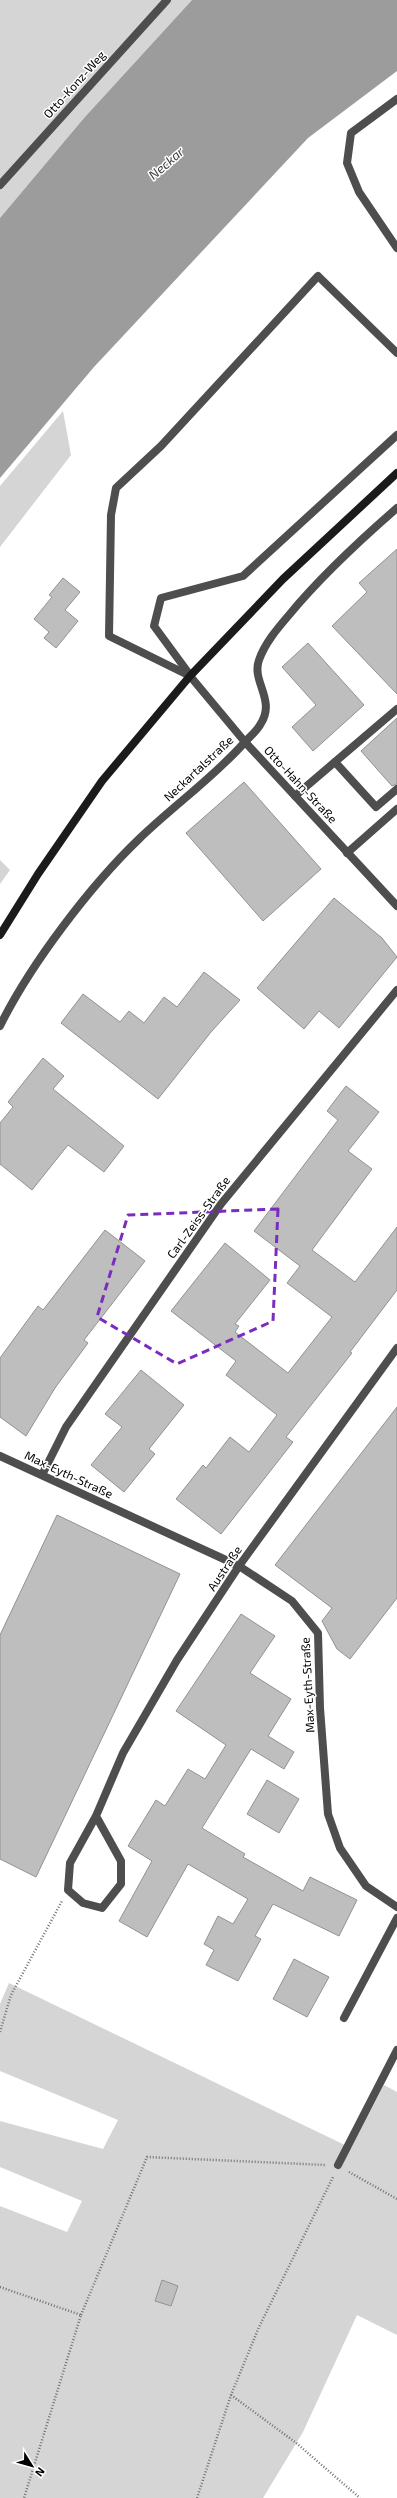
<svg xmlns="http://www.w3.org/2000/svg" width="397" height="2498" font-family="'Exo 2',sans-serif">
<style>
.green{fill:#d5d5d5}
.water{fill:#9c9c9c}
.building{fill:#bebebe;stroke:#929292}
.lines{fill:none;stroke-linecap:round;stroke-linejoin:round}
.path{stroke:#707070;stroke-width:2.5;stroke-dasharray:1 2;stroke-linecap:butt}
.lane{stroke:#4e4e4e;stroke-width:8}
.street{stroke:#4e4e4e;stroke-width:8}
.secondary{stroke:#1b1b1b;stroke-width:8}
.marked{fill:none;stroke:#7b2cbf;stroke-width:3;stroke-dasharray:8 5;stroke-linejoin:round}
.labels{text-anchor:middle;dominant-baseline:central;stroke-width:3;stroke-linejoin:round;paint-order:stroke}
.street-label{font-size:12px;fill:#000;stroke:#fff}
.water-label{font-size:13px;font-style:italic;fill:#3d3d3d;stroke:#fff}
</style>
<rect width="100%" height="100%" fill="#fff"/>
<g class="green">
<polygon points="0,0 192,0 84,118 0,218"/>
<polygon points="63,411 71,455 0,547 0,486"/>
<polygon points="0,860 10,870 0,884"/>
<polygon points="9,1983 351,2148 384,2085 397,2092 397,2335 357,2315 303,2432 263,2498 0,2498 0,2206 67,2232 82,2201 0,2167 0,2121 103,2149 118,2120 0,2071 0,2004"/>
</g>
<polygon class="water" points="192,0 397,0 397,71 308,138 94,367 0,478 0,218 84,118"/>
<g class="building">
<polygon points="397,549 397,694 332,626 367,592 359,583"/>
<polygon points="63,578 80,592 65,610 78,621 56,648 44,638 49,632 34,619 52,597 49,595"/>
<polygon points="308,643 364,705 313,751 292,727 316,705 282,667"/>
<polygon points="397,718 397,784 392,786 361,751"/>
<polygon points="244,782 321,869 263,921 186,833"/>
<polygon points="334,898 382,938 397,957 339,1028 319,1011 304,1029 257,988"/>
<polygon points="204,972 240,1000 211,1032 158,1099 61,1023 83,994 120,1022 129,1011 144,1023 164,997 177,1007"/>
<polygon points="43,1058 64,1076 53,1089 124,1146 104,1172 68,1145 32,1190 0,1164 0,1123 13,1107 8,1102"/>
<polygon points="346,1086 379,1112 348,1151 372,1169 312,1250 355,1282 397,1227 397,1290 350,1352 352,1353 286,1437 293,1442 221,1534 176,1499 203,1465 206,1468 230,1437 249,1452 277,1415 226,1375 236,1361 171,1311 225,1243 270,1280 235,1324 239,1326 235,1332 288,1373 332,1317 287,1283 300,1266 254,1231 338,1120 327,1111"/>
<polygon points="105,1230 145,1261 84,1340 88,1343 55,1388 26,1436 0,1417 0,1358 38,1306 43,1310"/>
<polygon points="141,1370 184,1405 149,1449 155,1454 124,1492 91,1465 122,1427 105,1414"/>
<polygon points="397,1407 397,1598 350,1659 337,1649 322,1621 332,1608 275,1565"/>
<polygon points="57,1515 180,1574 36,1877 0,1859 0,1635"/>
<polygon points="241,1614 275,1636 250,1673 291,1699 268,1736 294,1752 284,1769 251,1749 202,1828 245,1854 243,1857 303,1891 310,1877 357,1900 339,1936 273,1904 255,1936 261,1939 238,1981 206,1965 214,1950 204,1944 218,1916 233,1924 248,1899 188,1864 147,1937 119,1921 152,1861 128,1846 156,1800 165,1806 188,1769 205,1779 226,1745 176,1711"/>
<polygon points="267,1780 299,1799 279,1833 247,1814"/>
<polygon points="294,1959 329,1977 307,2017 273,1999"/>
<polygon points="162,2280 178,2286 171,2306 155,2301"/>
</g>
<g class="lines">
<g class="path">
<polyline points="0,2032 11,1995 62,1901"/>
<polyline points="349,2172 397,2199"/>
<polyline points="0,2287 81,2315 24,2498"/>
<polyline points="81,2315 147,2157 326,2165"/>
<polyline points="231,2395 295,2442 360,2498"/>
<polyline points="197,2498 231,2395 259,2327 333,2177"/>
</g>
<g class="lane">
<polyline points="397,99 351,133 347,163 359,192 397,248"/>
<polyline points="0,185 167,0"/>
<polyline points="190,675 154,626 161,598 243,576 397,435"/>
<polyline points="190,676 109,636 111,515 116,488 161,446 318,276 397,353"/>
<polyline points="335,762 376,807 397,789"/>
<polyline points="295,796 397,709"/>
<polyline points="347,853 397,809"/>
<polyline points="344,2018 397,1918"/>
</g>
<g class="street">
<polyline points="190,676 245,742 397,906"/>
<path d="M0 1026C30 965 90 886 139 839 173 806 213 778 244 743 249 737 256 732 260 725 277 700 251 682 259 660 265 643 277 629 289 615 321 576 358 542 397 508"/>
<polyline points="0,1456 239,1566 292,1601 318,1633 320,1708 328,1814 340,1848 366,1886 397,1907"/>
<polyline points="42,1475 66,1427 221,1204 397,990"/>
<polyline points="96,1816 121,1861 121,1884 102,1908 83,1903 68,1890 70,1863 96,1816 123,1753 177,1660 239,1566 397,1348"/>
<polyline points="338,2165 397,2050"/>
</g>
<polyline class="secondary" points="0,935 38,874 102,781 190,676 283,579 397,473"/>
</g>
<path class="marked" d="M278 1209 273 1321 177 1364 97 1317 128 1215Z"/>
<g class="labels">
<g class="street-label">
<text transform="translate(74 84) rotate(-48)">Otto-Konz-Weg</text>
<text transform="translate(198 768) rotate(-43)">Neckartalstraße</text>
<text transform="translate(301 784) rotate(47)">Otto-Hahn-Straße</text>
<text transform="translate(198 1217) rotate(-54)">Carl-Zeiss-Straße</text>
<text transform="translate(69 1474) rotate(25)">Max-Eyth-Straße</text>
<text transform="translate(224 1568) rotate(-56)">Austraße</text>
<text transform="translate(307 1685) rotate(-93)">Max-Eyth-Straße</text>
</g>
<g class="water-label">
<text transform="translate(166 163) rotate(-41)">Neckar</text>
</g>
</g>
<g transform="translate(32 2466) rotate(127)" stroke="#ffffff" stroke-width="3" paint-order="stroke">
<path d="M0-3L7 15L0 10L-7 15Z" fill="#000000"/>
<text y="-6" font-size="11" font-weight="bold" text-anchor="middle" fill="#000000">N</text>
</g>
</svg>
